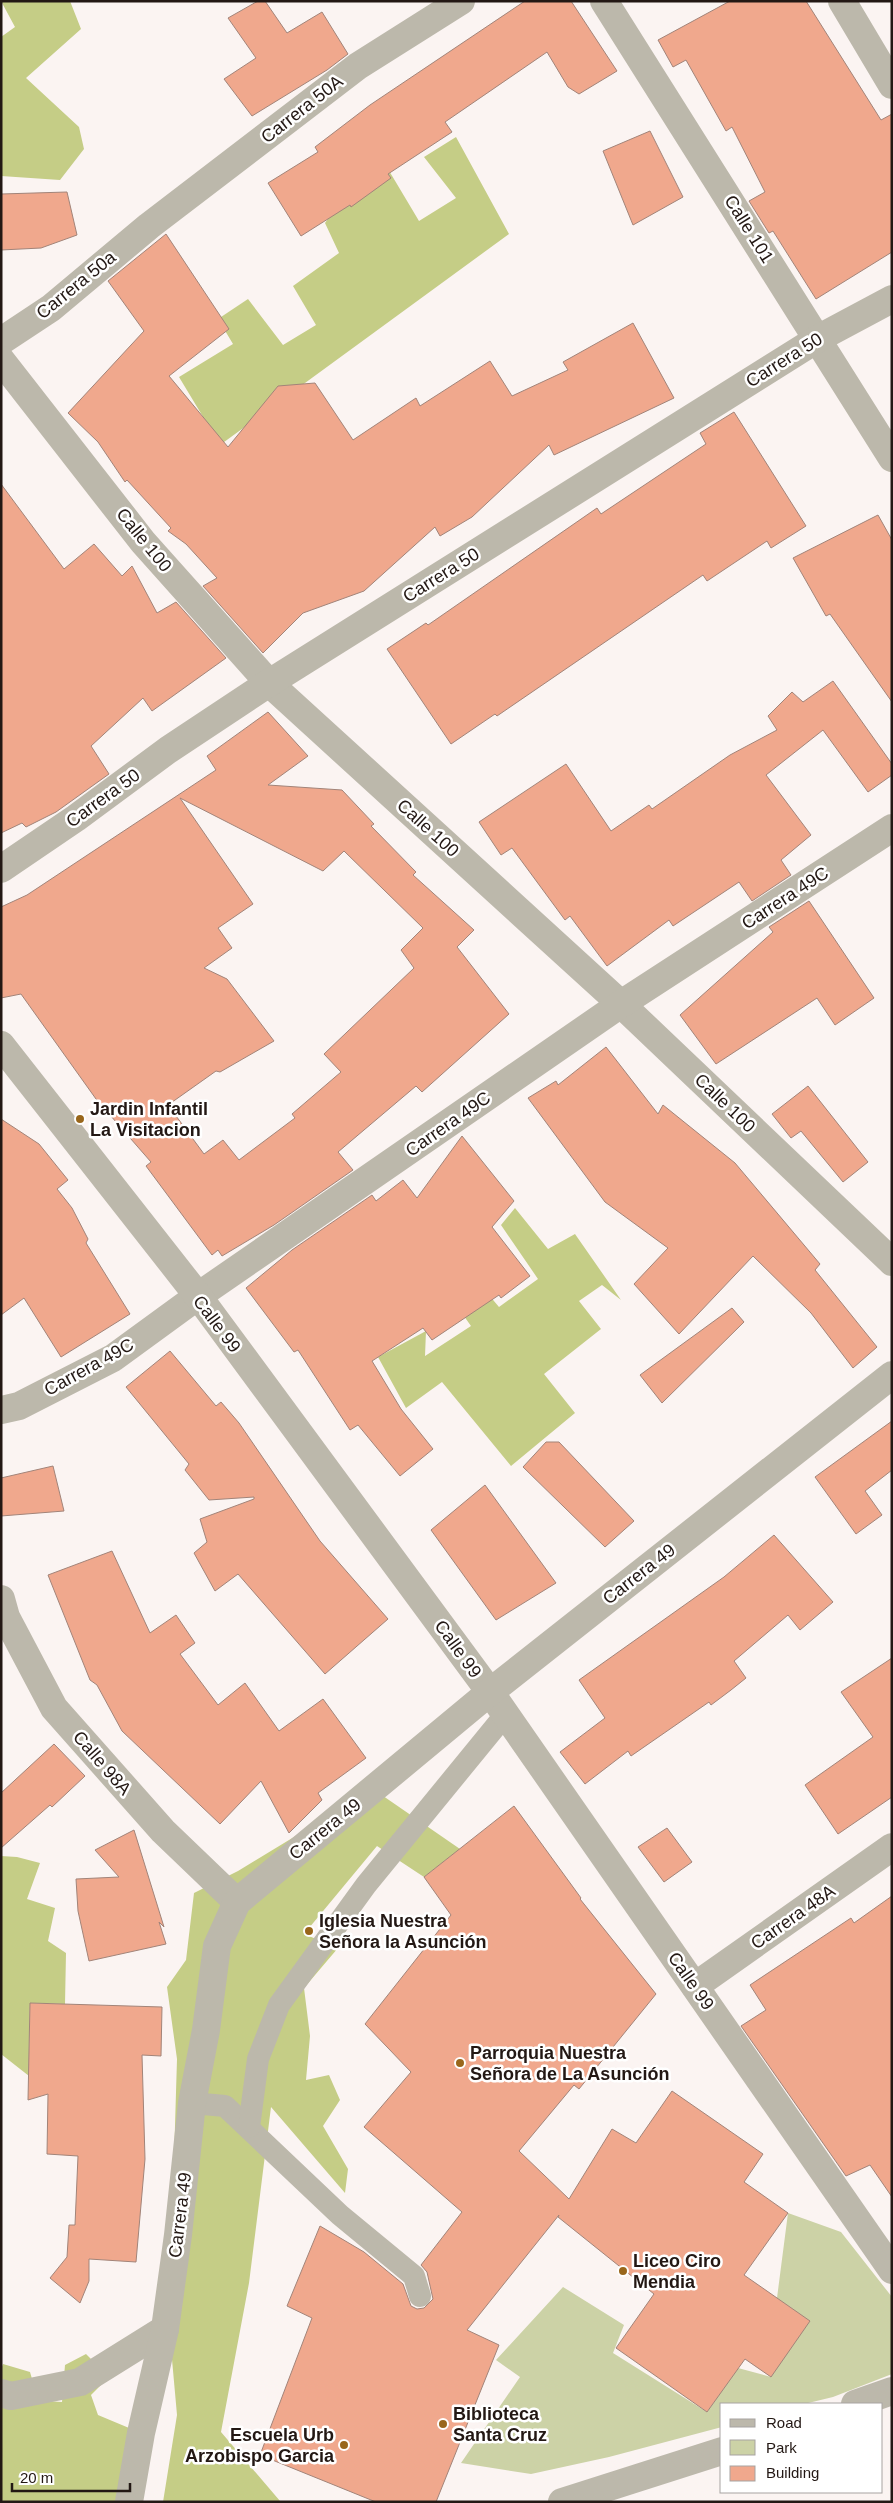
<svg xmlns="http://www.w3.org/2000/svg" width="893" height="2503" font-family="Arial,sans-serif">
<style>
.green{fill:#ccd2a6}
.forest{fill:#c5cd86}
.building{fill:#f0a88d;stroke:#a28479;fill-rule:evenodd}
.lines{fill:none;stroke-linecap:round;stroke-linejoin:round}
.service{stroke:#bcb8ab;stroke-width:22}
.minor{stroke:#bcb8ab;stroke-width:28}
.tertiary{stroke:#bcb8ab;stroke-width:28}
.poi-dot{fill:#99661b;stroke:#fff;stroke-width:2}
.labels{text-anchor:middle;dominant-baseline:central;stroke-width:5;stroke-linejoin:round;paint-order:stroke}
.street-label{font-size:18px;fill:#231814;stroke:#fff}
.poi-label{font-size:18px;font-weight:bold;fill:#231814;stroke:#fff;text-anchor:start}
</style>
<rect width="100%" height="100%" fill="#fbf4f2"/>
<polygon class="green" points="788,2213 841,2232 892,2297 892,2374 833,2397 804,2404 722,2404 722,2427 609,2457 531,2474 461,2463 520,2377 496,2360 563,2287 624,2325 613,2353 707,2412 738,2368 771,2377 777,2298"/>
<g class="forest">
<polygon points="1,1 70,1 81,29 26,78 79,127 84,149 60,180 1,176 1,37 15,27"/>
<polygon points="456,137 509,234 220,445 179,377 233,344 218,319 248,299 283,345 316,325 293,286 339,253 325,223 346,192 388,169 419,221 456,198 424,157"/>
<polygon points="515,1208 548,1249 575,1234 621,1300 602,1285 579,1301 601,1329 544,1374 575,1413 511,1466 442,1382 406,1408 378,1357 426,1331 425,1356 471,1326 439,1281 463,1264 499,1307 538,1279 501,1225"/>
<polygon points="373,1789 460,1849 424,1877 377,1846 304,1934 338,1948 304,1988 310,2036 306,2080 329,2075 340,2100 323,2126 348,2169 345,2193 271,2107 249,2283 221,2432 280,2501 163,2502 177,2415 169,2326 177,2059 167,1987 186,1960 194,1893 238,1871"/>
<polygon points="1,1856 17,1857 40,1863 27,1899 55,1908 48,1941 66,1953 65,2004 30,2003 29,2052 53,2053 29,2076 1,2054"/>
<polygon points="86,2354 109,2377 91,2395 98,2415 141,2433 121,2502 1,2502 1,2369 3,2364 30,2372 37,2396 46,2401 62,2402 65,2365"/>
</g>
<g class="building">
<polygon points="258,1 265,1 287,33 322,12 348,54 327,70 252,116 224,79 256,58 228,18"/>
<polygon points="525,1 571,1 617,71 579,94 568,87 547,52 445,122 452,132 388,174 391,178 351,207 350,205 301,236 268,183 318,152 315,147 370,105"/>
<polygon points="730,1 806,1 881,120 892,114 892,252 816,299 773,231 769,233 749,201 765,192 732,127 726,131 686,60 673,67 658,40"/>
<polygon points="650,131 683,197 633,225 603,151"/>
<polygon points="67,192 77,235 41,248 1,250 1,194"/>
<polygon points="166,234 229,329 169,376 228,447 278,386 315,383 353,440 416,398 420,406 490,361 512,396 568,370 563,362 633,323 674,398 554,455 549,445 472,517 440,536 435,527 364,591 303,613 263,653 203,586 217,578 186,544 168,531 171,528 127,480 125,482 98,442 68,413 144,331 108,281"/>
<polygon points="734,412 806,526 771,548 767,541 707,581 703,575 497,716 495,714 451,744 387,649 426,623 428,625 597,508 601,514 706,444 700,433"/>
<polygon points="1,484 64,569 94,544 122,576 132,566 157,613 176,602 226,658 152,711 143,698 91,746 109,774 56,812 26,827 22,823 1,833"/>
<polygon points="878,515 892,540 892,702 830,614 826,616 793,558"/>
<polygon points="833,681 892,764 892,775 868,792 823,730 766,775 811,835 781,860 791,875 752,901 739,882 673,926 669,920 607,966 570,916 565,920 512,848 501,855 479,822 566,764 611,831 649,805 652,809 730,755 777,730 768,716 792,692 803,702"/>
<path d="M268 712 308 756 268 785 342 790 374 824 371 826 416 872 413 875 474 930 457 947 509 1014 422 1092 416 1086 338 1152 353 1170 274 1225 222 1256 218 1250 212 1255 146 1166 151 1162 96 1099 21 994 1 998V907L27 895 216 770 207 756ZM180 798 323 871 344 851 423 928 401 950 414 968 324 1054 341 1072 292 1114 295 1118 239 1160 223 1140 204 1154 168 1105 216 1071 220 1072 274 1041 227 979 204 968 232 948 218 928 253 904Z"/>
<polygon points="809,901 874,998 835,1025 817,998 716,1064 680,1015 773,932 769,927"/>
<polygon points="606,1047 658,1114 663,1105 735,1163 820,1264 815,1270 877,1347 853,1368 811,1313 753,1256 679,1334 634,1284 668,1248 605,1202 528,1098 556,1081 558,1085"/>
<polygon points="808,1086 868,1162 843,1182 801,1131 791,1138 772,1114"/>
<polygon points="1,1119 39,1144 68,1180 57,1189 72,1208 88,1239 86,1243 130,1314 61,1357 24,1298 1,1315"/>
<polygon points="462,1136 514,1201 492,1227 530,1276 501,1298 499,1295 432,1340 423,1328 372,1361 401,1409 433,1449 400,1476 358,1425 350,1430 298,1350 294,1352 246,1288 292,1250 372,1195 376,1201 403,1180 417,1198"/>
<polygon points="732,1308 744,1322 662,1403 640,1375"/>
<polygon points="170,1351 216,1406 221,1402 239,1423 320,1541 388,1619 325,1674 238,1574 215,1591 194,1553 207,1542 200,1519 254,1499 254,1497 209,1500 185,1470 189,1464 126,1387"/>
<polygon points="892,1421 892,1470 865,1491 882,1515 856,1534 815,1477"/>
<polygon points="546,1442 559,1442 634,1521 605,1547 523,1467"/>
<polygon points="53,1466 64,1511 1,1516 1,1478"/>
<polygon points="485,1485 556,1583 496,1620 431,1530"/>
<polygon points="774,1535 833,1602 800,1630 788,1615 734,1661 746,1678 731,1690 711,1705 709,1702 631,1756 628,1751 585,1784 560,1752 605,1718 579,1680 724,1577"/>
<polygon points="112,1551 150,1633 176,1615 195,1643 180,1654 218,1705 245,1683 279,1731 323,1699 366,1758 318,1793 322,1800 289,1833 261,1781 220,1824 122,1731 97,1685 90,1680 48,1575"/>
<polygon points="892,1658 892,1797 838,1834 805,1785 873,1737 841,1692"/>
<polygon points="54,1744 85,1776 52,1807 50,1805 1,1848 1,1793"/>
<polygon points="514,1806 581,1898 580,1899 656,1994 579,2089 574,2085 519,2151 569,2199 612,2129 636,2143 672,2091 763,2154 744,2182 788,2213 744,2275 810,2321 771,2377 745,2359 707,2412 616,2348 654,2294 558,2217 559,2215 467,2330 499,2345 436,2502 376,2502 260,2455 312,2318 287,2306 320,2226 364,2252 403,2284 411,2306 417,2309 424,2308 433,2299 427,2272 421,2265 462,2212 364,2127 411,2072 365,2024 451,1915 424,1877"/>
<polygon points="667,1828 692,1862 664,1882 638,1847"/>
<polygon points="134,1830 164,1927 159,1922 166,1944 89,1961 78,1911 76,1879 119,1877 95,1850"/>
<polygon points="892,1896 892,2197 870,2165 846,2176 741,2026 766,2010 750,1985 851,1918 854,1923"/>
<polygon points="30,2003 162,2007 161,2056 142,2055 145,2159 136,2262 89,2259 89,2281 80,2303 50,2278 67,2257 69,2225 75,2225 78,2156 47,2154 48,2094 28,2100"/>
</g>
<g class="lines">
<g class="service">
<polyline points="192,2103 225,2106 340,2215 414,2276 420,2296"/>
<polyline points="249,2127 258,2059 279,2005 366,1885 505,1715"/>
</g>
<g class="minor">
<polyline points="604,1 892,458"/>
<polyline points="842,1 892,85"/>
<polyline points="1,341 51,308 149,226 358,66 461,1"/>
<polyline points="1,360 143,542 269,683 621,1004 892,1262"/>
<polyline points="1,869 76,818 168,750 269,683 819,338 892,299"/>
<polyline points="1,1410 19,1406 113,1358 198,1296 621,1004 892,828"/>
<polyline points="1,1599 6,1617 54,1708 163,1831 237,1902"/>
<polyline points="490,1692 892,2270"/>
<polyline points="695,1986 892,1847"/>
<polyline points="1,2393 11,2396 80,2382 165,2329"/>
<polyline points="855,2404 892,2391"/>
<polyline points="562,2502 722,2451"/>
</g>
<g class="tertiary">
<polyline points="1,1045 198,1296 490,1692"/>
<polyline points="129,2502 141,2433 165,2329 178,2235 192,2103 206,2030 217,1946 237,1902 490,1692 892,1375"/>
</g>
</g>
<g class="poi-dot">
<circle cx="80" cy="1119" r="5"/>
<circle cx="309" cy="1931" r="5"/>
<circle cx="460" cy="2063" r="5"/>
<circle cx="623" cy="2271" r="5"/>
<circle cx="443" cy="2424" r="5"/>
<circle cx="344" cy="2445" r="5"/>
</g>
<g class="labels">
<g class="street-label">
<text transform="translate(302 109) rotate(-38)">Carrera 50A</text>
<text transform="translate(749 229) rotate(58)">Calle 101</text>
<text transform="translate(76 285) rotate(-39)">Carrera 50a</text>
<text transform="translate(784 360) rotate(-32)">Carrera 50</text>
<text transform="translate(144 540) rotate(51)">Calle 100</text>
<text transform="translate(441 575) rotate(-32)">Carrera 50</text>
<text transform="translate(103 798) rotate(-36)">Carrera 50</text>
<text transform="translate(428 828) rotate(42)">Calle 100</text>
<text transform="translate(785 898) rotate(-33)">Carrera 49C</text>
<text transform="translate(725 1103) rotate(44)">Calle 100</text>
<text transform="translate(448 1124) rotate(-35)">Carrera 49C</text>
<text transform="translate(217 1324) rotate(53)">Calle 99</text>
<text transform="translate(89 1367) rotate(-29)">Carrera 49C</text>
<text transform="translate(639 1574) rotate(-38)">Carrera 49</text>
<text transform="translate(458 1649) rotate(54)">Calle 99</text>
<text transform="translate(102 1763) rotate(49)">Calle 98A</text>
<text transform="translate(325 1829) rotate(-39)">Carrera 49</text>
<text transform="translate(793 1917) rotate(-35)">Carrera 48A</text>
<text transform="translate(691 1981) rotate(55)">Calle 99</text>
<text transform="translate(180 2215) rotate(-83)">Carrera 49</text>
</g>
<g class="poi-label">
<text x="90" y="1109">Jardin Infantil<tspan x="90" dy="21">La Visitacion</tspan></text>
<text x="319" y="1921">Iglesia Nuestra<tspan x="319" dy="21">Señora la Asunción</tspan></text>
<text x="470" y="2053">Parroquia Nuestra<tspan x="470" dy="21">Señora de La Asunción</tspan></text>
<text x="633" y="2261">Liceo Ciro<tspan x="633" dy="21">Mendia</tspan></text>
<text x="453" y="2414">Biblioteca<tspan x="453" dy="21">Santa Cruz</tspan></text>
<text x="334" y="2435" text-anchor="end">Escuela Urb<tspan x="334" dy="21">Arzobispo Garcia</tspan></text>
</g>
</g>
<rect width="893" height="2503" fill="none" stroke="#231814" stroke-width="5"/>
<rect x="720" y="2403" width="162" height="90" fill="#ffffff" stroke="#a7a3a1"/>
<rect x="730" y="2419" width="25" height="8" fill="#bcb8ab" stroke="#a7a3a1"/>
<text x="766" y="2428" font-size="15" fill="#231814">Road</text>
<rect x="730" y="2440" width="25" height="15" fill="#ccd2a6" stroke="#a7a3a1"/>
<text x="766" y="2453" font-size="15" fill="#231814">Park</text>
<rect x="730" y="2466" width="25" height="15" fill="#f0a88d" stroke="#a7a3a1"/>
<text x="766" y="2478" font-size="15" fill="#231814">Building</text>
<path d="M12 2483v8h118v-8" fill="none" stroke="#231814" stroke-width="2.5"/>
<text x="20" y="2483" font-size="15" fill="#231814" stroke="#ffffff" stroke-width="4" paint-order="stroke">20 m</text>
</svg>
